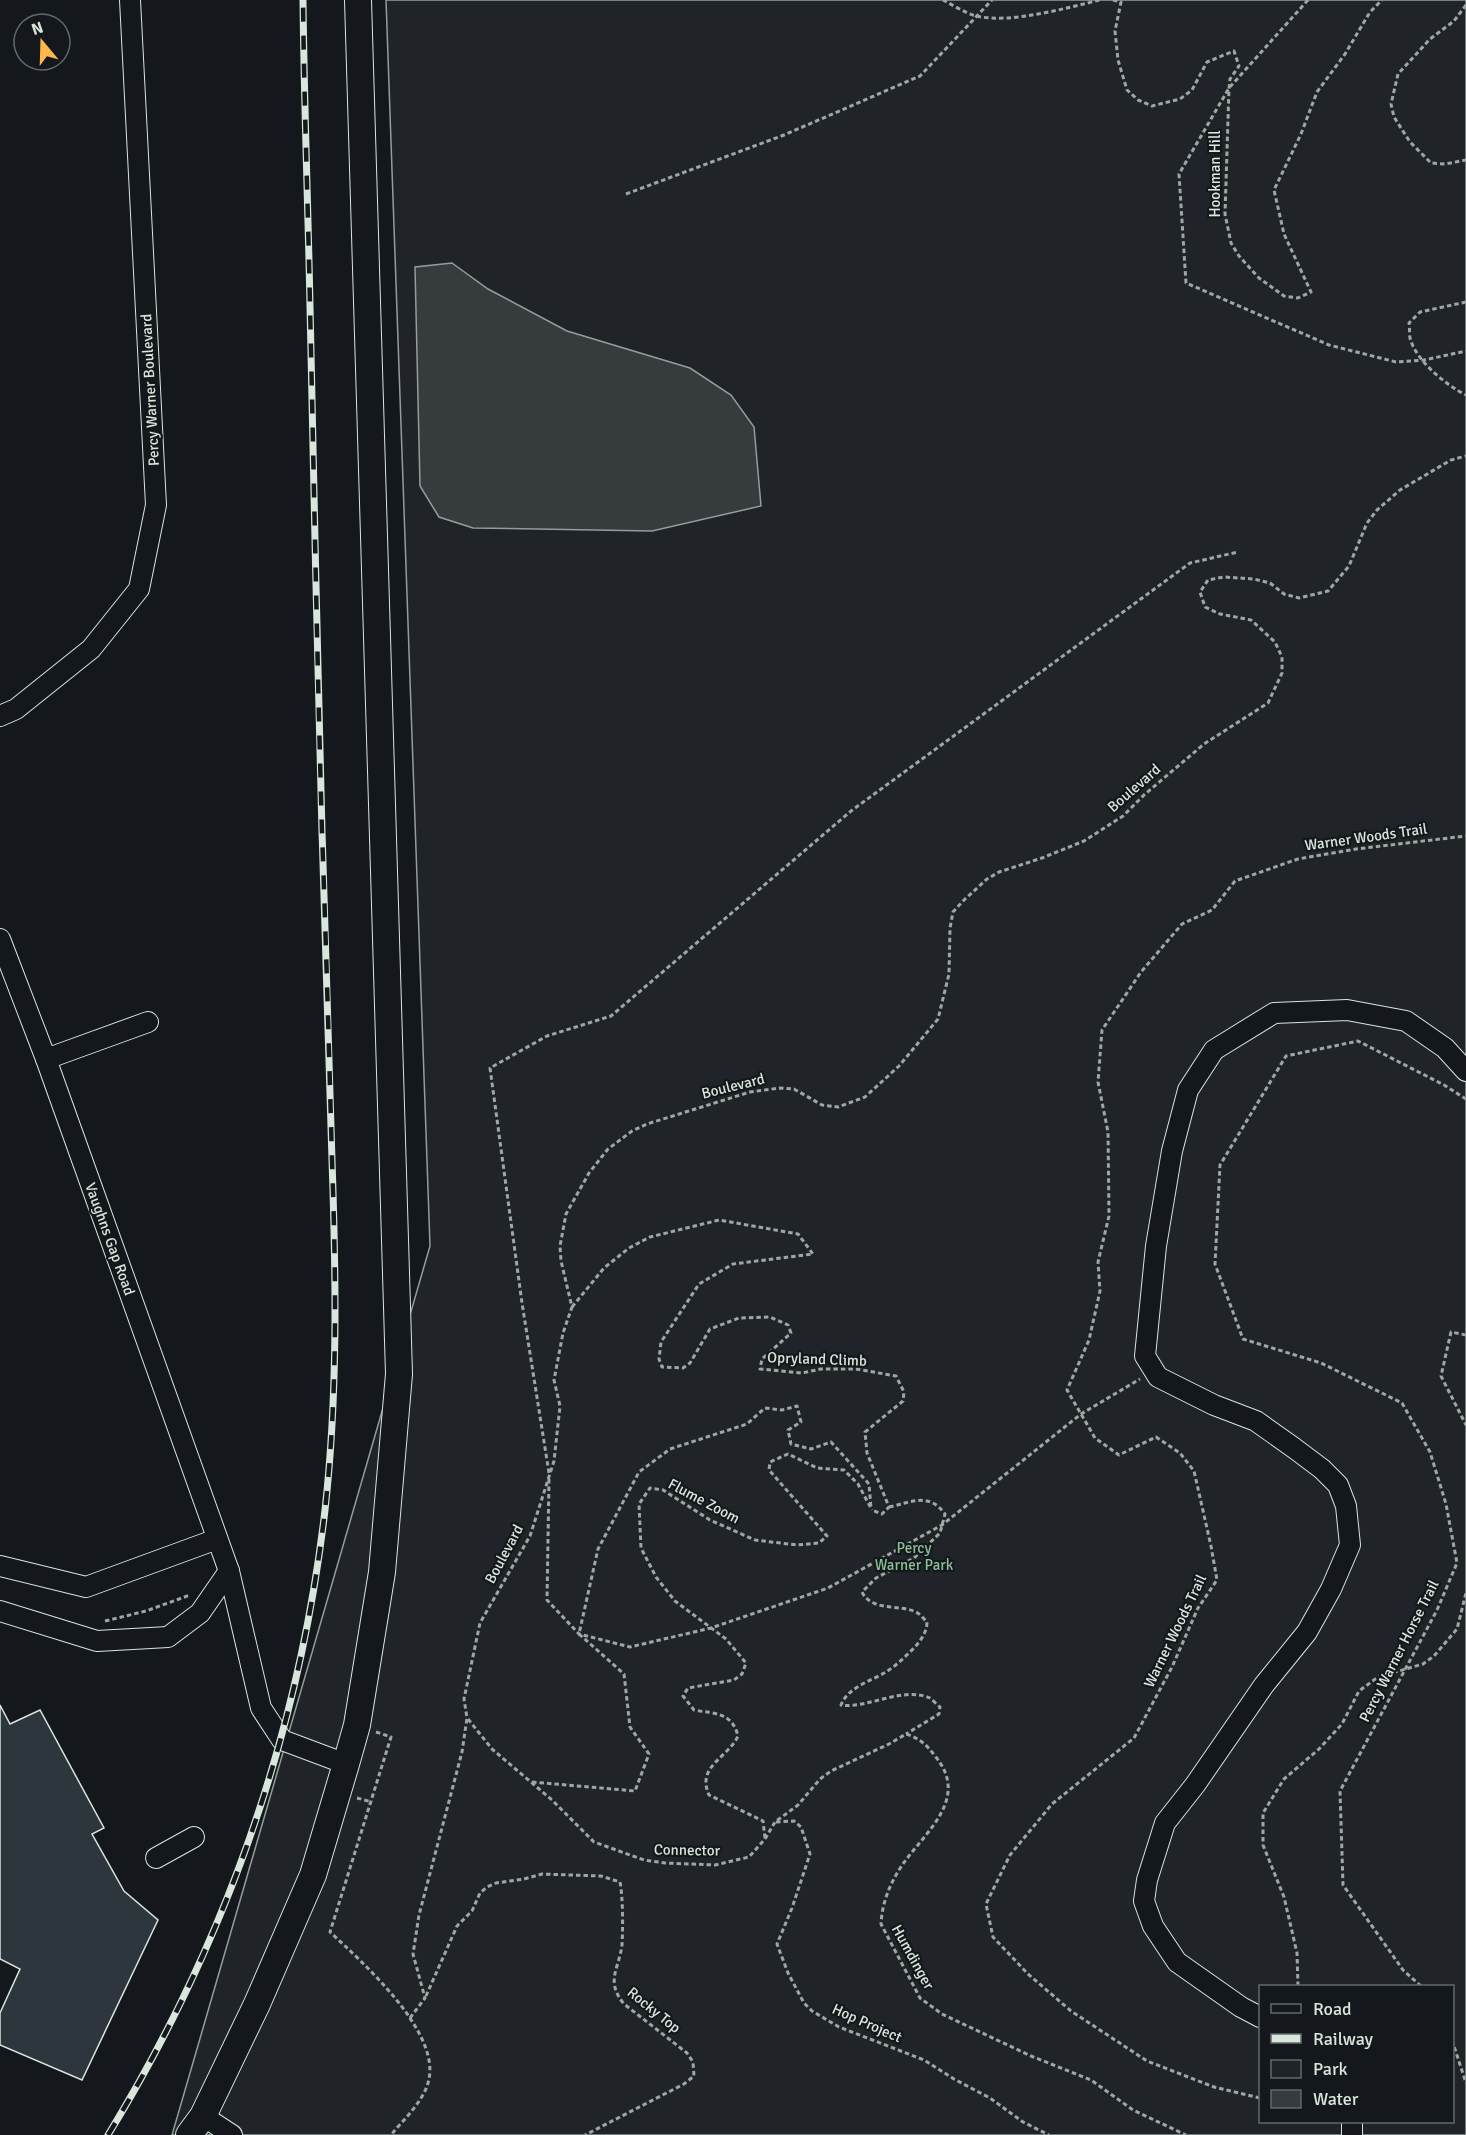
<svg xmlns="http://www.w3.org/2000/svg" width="1466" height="2135" font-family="Signika,sans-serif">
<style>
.green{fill:#202428;stroke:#939e99;stroke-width:1.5;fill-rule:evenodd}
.water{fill:#363b3e;stroke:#939e99;stroke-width:1.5}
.building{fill:#2c363c;stroke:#d8e6dc;stroke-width:1.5}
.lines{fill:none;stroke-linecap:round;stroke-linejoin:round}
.minor-casing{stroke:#d8e6dc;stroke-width:22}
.major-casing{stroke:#d8e6dc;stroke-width:28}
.path{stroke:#9da8a2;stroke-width:3;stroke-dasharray:4.5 3;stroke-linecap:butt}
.minor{stroke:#14181c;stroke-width:20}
.major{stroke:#14181c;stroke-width:26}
.rail-casing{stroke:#d8e6dc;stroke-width:7}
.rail{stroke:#14181c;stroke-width:4.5;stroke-dasharray:14;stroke-linecap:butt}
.labels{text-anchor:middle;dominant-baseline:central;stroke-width:4.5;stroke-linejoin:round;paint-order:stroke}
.street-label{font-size:15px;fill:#d8e6dc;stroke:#14181c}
.park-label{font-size:15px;fill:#8ac095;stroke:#14181c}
</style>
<rect width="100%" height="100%" fill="#14181c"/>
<path class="green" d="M386 0H1466V2135H172L430 1246ZM1260 1986H1452V2122H1260Z"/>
<polygon class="water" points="452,263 488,289 567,331 690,368 731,395 754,427 761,506 652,531 473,528 439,517 420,486 415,267"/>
<polygon class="building" points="0,1705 10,1724 40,1710 104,1828 92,1834 124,1891 158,1920 82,2080 0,2045 0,2013 20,1969 0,1959"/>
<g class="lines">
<g class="minor-casing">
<g id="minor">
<polyline points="0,716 16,709 91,649 139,589 156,505 130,0"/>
<polyline points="0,939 46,1059 229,1571 261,1708 282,1740 346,1764"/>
<polyline points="46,1059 148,1022"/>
<polyline points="0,1566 86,1587 217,1539"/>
<polyline points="0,1611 97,1641 168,1637 200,1613 229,1571"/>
<polyline points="156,1858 194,1837"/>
<polyline points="1260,2017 1241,2007 1177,1962 1153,1926 1144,1901 1147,1880 1165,1823 1195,1785 1264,1685 1307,1632 1331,1589 1350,1545 1346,1506 1338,1485 1322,1469 1294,1448 1256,1421 1214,1405 1158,1377 1145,1356 1156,1246 1172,1151 1188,1090 1214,1050 1274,1013 1347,1010 1406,1021 1445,1048 1466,1071"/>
<polyline points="203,2116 232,2135"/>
<polyline points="1352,2135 1352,2122"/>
</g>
</g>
<g class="major-casing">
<polyline id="major" points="189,2135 203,2116 257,2004 313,1875 346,1764 357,1725 382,1572 399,1374 358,0"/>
</g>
<g class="path">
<path d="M943 0C953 5 965 13 976 16 1011 24 1066 8 1100 0"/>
<polyline points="1113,0 1121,2 1115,31 1118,60 1127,90 1138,100 1152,106 1180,99 1192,90 1207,62 1234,51 1239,66 1230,79 1229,88 1225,214 1231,243 1239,256 1259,278 1284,296 1298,298 1311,292 1284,234 1274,190 1301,134 1317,92 1345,54 1370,12 1382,0"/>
<polyline points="1308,0 1229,88 1179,174 1186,283 1329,345 1396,362 1424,360 1466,351"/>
<polyline points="1466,5 1454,21 1430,39 1398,74 1391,104 1394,117 1410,142 1431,163 1445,164 1466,160"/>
<polyline points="626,194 784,135 920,76 992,0"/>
<path d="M1466 302 1420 312 1409 323C1410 328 1409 333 1410 338 1416 361 1446 385 1466 395"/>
<polyline points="572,1307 604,1268 629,1248 650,1237 719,1220 798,1234 813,1254 733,1264 699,1284 661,1342 659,1359 662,1367 683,1368 690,1363 710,1329 739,1318 770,1317 788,1325 791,1333 762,1359 760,1369 802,1373 821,1369 856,1369 896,1376 904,1392 903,1401 865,1432 867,1453 889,1507 882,1514 872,1510"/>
<polyline points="1466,1335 1451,1332 1441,1376 1466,1425"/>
<polyline points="549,1473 522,1303 490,1068 547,1036 611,1016 851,811 1190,563 1238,552"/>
<polyline points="549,1479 547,1600 579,1634 630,1647 711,1628 828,1588 942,1525 1081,1414 1140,1379"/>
<path d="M889 1507C912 1502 929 1492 945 1514L940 1533 914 1558 876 1578 862 1592C872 1612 899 1604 916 1612 920 1614 924 1619 927 1622 927 1632 921 1640 915 1647 906 1656 897 1665 886 1672 871 1681 848 1687 841 1705 867 1709 903 1686 930 1698 933 1700 937 1705 940 1707L939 1714 906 1734"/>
<polyline points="105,1621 146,1611 190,1595"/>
<path d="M468 1719 492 1749 552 1800 594 1842 644 1860 665 1863 715 1865 749 1857 765 1839 775 1822 798 1805 820 1779 831 1771 889 1744 906 1734C919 1738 927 1745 935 1756 970 1798 927 1830 903 1864 891 1881 882 1902 881 1924L920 1998 942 2014 1031 2056 1091 2080 1133 2110 1186 2135"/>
<path d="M376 1732 391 1737 330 1932C362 1962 439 2030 429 2079 425 2100 404 2119 391 2135"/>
<polyline points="532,1782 635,1791 649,1754 630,1727 624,1674 579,1634 598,1549 639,1472 670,1449 747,1424 765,1408 782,1410 797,1406 801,1422 788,1430 791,1444 811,1449 831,1442 869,1484 871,1508"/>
<polyline points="357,1798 372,1802"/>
<polyline points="776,1822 794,1821 801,1827 810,1854 792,1908 777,1944 788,1973 804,2003 812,2011 839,2027 924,2060 954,2079 990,2098 1023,2122 1049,2135"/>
<path d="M765 1838 763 1821 709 1795C696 1766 728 1758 738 1736 732 1712 715 1714 694 1710L683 1696 688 1688 734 1680 742 1674 746 1663 726 1639 675 1601 656 1577 641 1548 639 1504 650 1488 663 1490 710 1520 755 1540 797 1545 819 1543 827 1536 769 1470 770 1462 788 1454 817 1468 844 1470 858 1484 872 1510"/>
<polyline points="1298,1986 1297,1953 1284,1897 1263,1845 1263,1813 1284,1779 1319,1749 1342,1724 1359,1691 1378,1677 1423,1664 1434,1656 1457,1629 1466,1593"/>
<polyline points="1421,1986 1403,1970 1343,1885 1340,1791 1437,1610 1457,1563 1446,1504 1430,1452 1402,1403 1321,1363 1243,1339 1215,1264 1220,1165 1286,1056 1358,1041 1444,1085 1466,1099"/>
<path d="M426 1996 457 1926 472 1911 480 1893 487 1887 496 1883 524 1879 542 1874 601 1876 620 1882C623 1897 623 1929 622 1945 619 1969 605 1981 624 2004L687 2053 693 2062 694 2076 684 2084 585 2135"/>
<polyline points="410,2018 425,1998 413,1954 419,1915 462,1752 467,1718 464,1699 480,1623 530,1536 554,1461 560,1406 554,1380 563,1333 572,1307 561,1261 560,1246 566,1214 589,1173 608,1149 632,1131 647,1124 750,1092 780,1088 794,1089 822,1105 838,1107 865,1097 899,1066 938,1019 949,974 950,928 953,912 964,900 987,879 999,872 1042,858 1084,841 1123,816 1144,795 1204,744 1268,703 1282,673 1282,657 1275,642 1251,620 1220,614 1205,607 1200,592 1208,580 1224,577 1254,579 1270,583 1284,594 1299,598 1328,591 1349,566 1367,523 1377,510 1400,490 1451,460 1466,456"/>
<polyline points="1452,2040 1466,2083"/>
<polyline points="1260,2098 1214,2087 1147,2061 1071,2011 1028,1974 993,1937 986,1904 1010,1855 1052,1804 1134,1738 1172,1667 1198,1608 1217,1580 1211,1546 1194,1471 1180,1453 1156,1437 1119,1455 1095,1438 1067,1390 1089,1340 1100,1291 1098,1262 1109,1216 1108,1132 1098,1082 1102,1030 1141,972 1182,924 1212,910 1235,881 1298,859 1356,849 1466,836"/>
</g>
<use href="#minor" class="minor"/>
<use href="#major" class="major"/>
<g class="rail-casing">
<path id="rail" d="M108 2135C226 1942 299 1734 325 1510 338 1394 336 1276 332 1160 329 1050 326 941 322 832 317 657 314 481 310 306 308 204 304 102 303 0"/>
</g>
<use href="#rail" class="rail"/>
</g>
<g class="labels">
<g class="street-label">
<text transform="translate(1215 174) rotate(-90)">Hookman Hill</text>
<text transform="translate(150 390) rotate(-93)">Percy Warner Boulevard</text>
<text transform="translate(1134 788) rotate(-41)">Boulevard</text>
<text transform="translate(1366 837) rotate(-8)">Warner Woods Trail</text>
<text transform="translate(733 1086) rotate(-14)">Boulevard</text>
<text transform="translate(110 1239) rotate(70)">Vaughns Gap Road</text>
<text transform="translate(817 1359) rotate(2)">Opryland Climb</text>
<text transform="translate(704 1501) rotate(28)">Flume Zoom</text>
<text transform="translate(504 1554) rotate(-62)">Boulevard</text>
<text transform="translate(1175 1631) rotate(-64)">Warner Woods Trail</text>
<text transform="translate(1399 1651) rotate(-63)">Percy Warner Horse Trail</text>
<text transform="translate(687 1850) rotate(1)">Connector</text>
<text transform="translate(913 1957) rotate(61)">Humdinger</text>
<text transform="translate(654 2010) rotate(39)">Rocky Top</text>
<text transform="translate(867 2023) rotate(24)">Hop Project</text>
</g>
<g class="park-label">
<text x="914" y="1548">Percy<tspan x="914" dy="17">Warner Park</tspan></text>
</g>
</g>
<rect x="1259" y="1985" width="195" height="138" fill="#14181c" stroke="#626a69" stroke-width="1.5"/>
<rect x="1271" y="2004" width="30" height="9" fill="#14181c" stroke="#626a69" stroke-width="1.5"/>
<text x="1313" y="2015" font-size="18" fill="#d8e6dc">Road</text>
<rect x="1271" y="2034" width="30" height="9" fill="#d8e6dc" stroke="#626a69" stroke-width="1.5"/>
<text x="1313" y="2045" font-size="18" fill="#d8e6dc">Railway</text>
<rect x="1271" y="2060" width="30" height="18" fill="#202428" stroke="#626a69" stroke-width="1.5"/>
<text x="1313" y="2075" font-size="18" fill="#d8e6dc">Park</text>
<rect x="1271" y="2090" width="30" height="18" fill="#363b3e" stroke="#626a69" stroke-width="1.5"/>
<text x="1313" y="2105" font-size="18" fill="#d8e6dc">Water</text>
<g transform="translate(42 42) rotate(341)"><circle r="28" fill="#14181c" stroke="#626a69" stroke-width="1.5"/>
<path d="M0-4.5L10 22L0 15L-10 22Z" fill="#ffb74d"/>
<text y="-9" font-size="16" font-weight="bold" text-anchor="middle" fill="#d8e6dc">N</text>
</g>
</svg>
